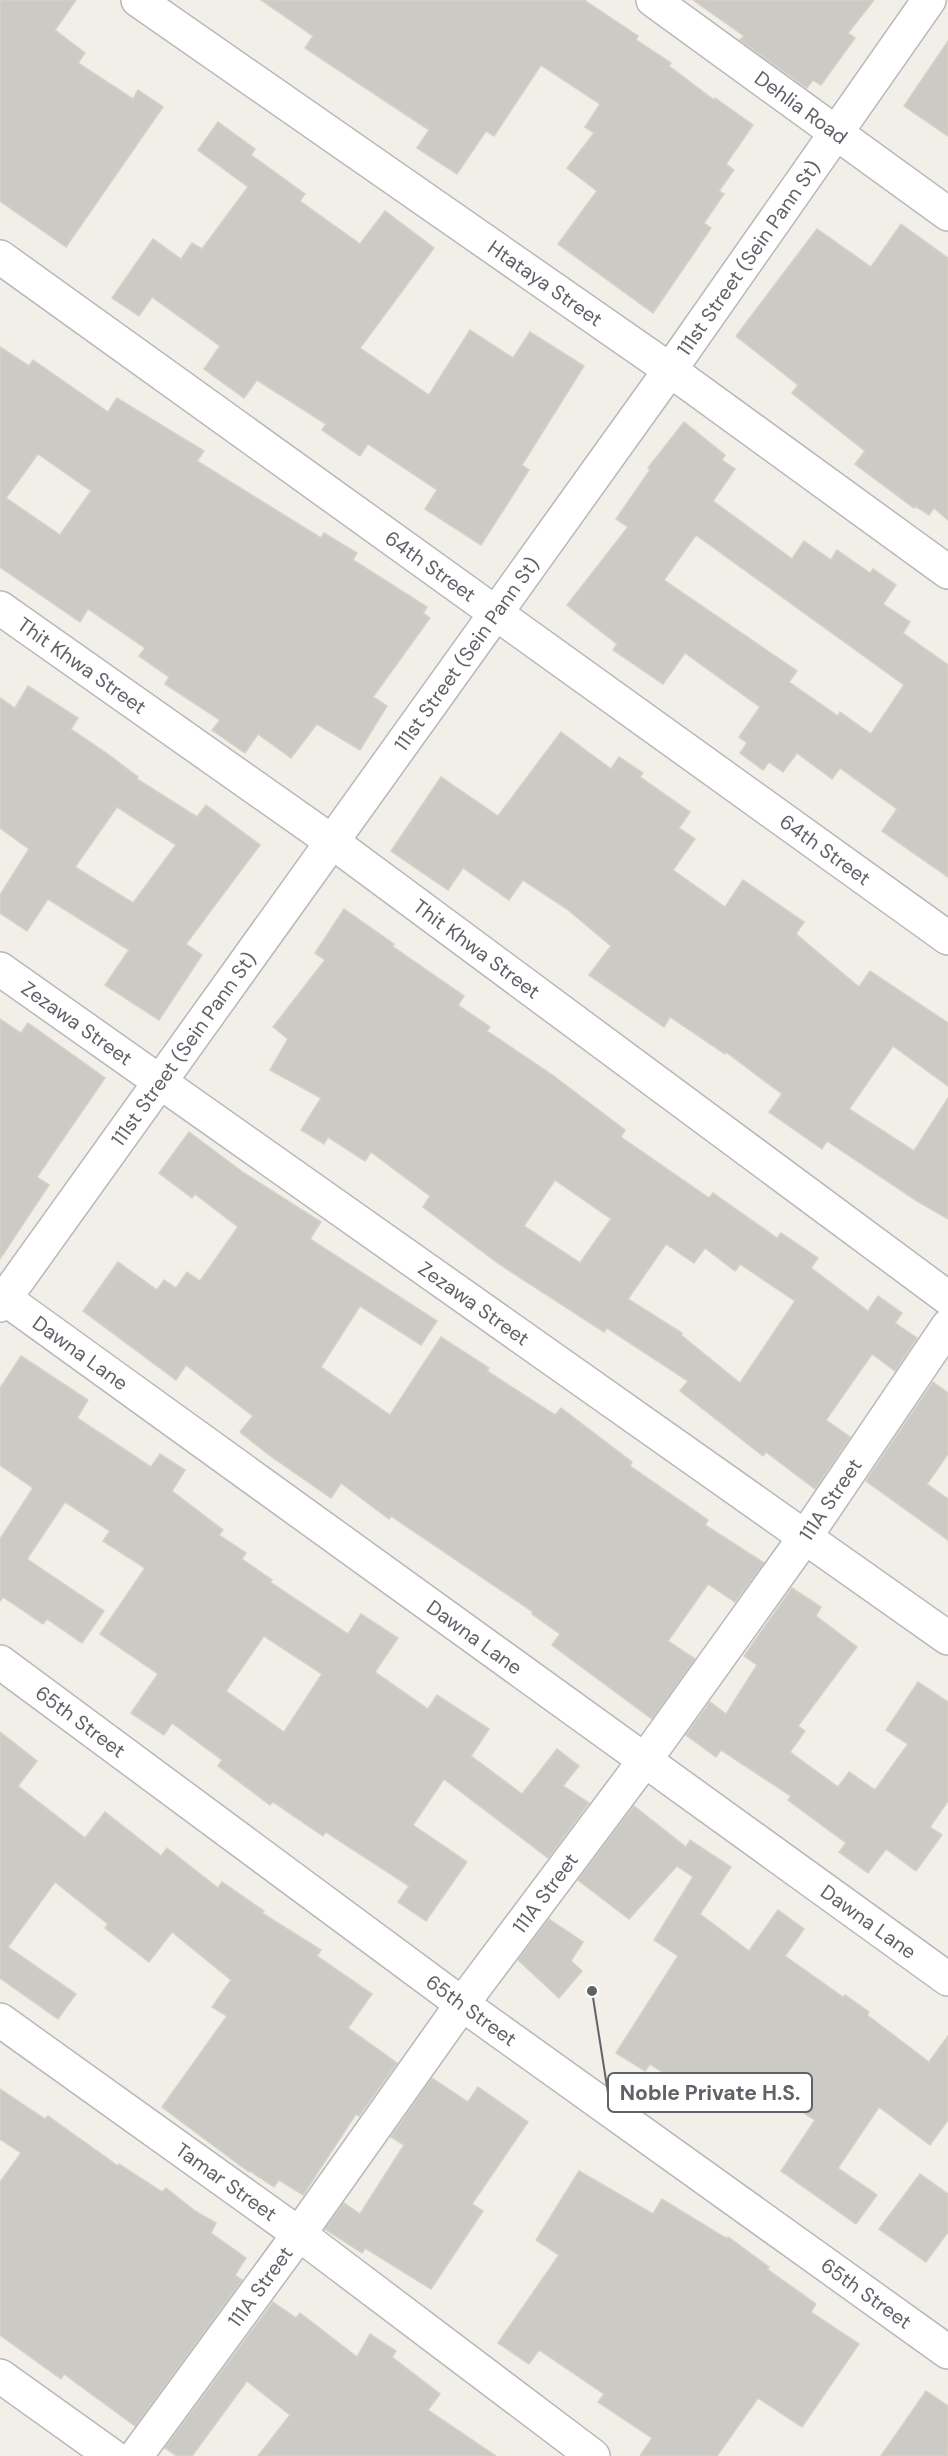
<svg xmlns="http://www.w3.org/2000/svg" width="948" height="2456" font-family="'DM Sans',sans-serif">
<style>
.building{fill:#cccac5;stroke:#d6d1c6;stroke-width:1.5;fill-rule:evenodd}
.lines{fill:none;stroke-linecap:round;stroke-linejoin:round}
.minor-casing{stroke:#b5b8bc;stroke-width:36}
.tertiary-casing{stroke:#b5b8bc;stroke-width:36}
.minor{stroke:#fff;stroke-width:33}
.tertiary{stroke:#fff;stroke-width:33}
.labels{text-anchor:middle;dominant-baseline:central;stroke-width:6;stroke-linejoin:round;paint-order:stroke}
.street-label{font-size:20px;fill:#5f6368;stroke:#fff}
.leader{fill:none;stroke:#5f6368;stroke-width:2}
.callout-dot{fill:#5f6368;stroke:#fff;stroke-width:2}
.callout{fill:#fff;stroke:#5f6368;stroke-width:2}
.callout-label{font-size:21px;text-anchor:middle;font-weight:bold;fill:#5f6368}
</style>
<rect width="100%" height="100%" fill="#f1efe8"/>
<g class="building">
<polygon points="0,0 76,0 55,30 85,53 78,63 133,99 138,90 163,107 66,247 0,201"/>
<polygon points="261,0 584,0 638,36 636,40 671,63 669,66 714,100 715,98 753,125 726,164 734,170 719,191 724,194 704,223 711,228 653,313 558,244 597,191 567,168 594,133 585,127 600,104 541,65 494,136 486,131 457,174 417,148 429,130 305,48 313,36"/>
<polygon points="693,0 874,0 848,33 855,38 821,85 813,80 807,88 740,40 744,36"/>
<polygon points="948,41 948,136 904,106"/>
<polygon points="218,122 255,149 251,155 305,194 300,201 360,244 385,211 434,248 360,348 429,395 470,330 513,358 530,332 584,366 522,465 529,470 481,545 425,509 437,490 368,444 360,456 322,430 326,424 257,380 244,398 204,369 220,346 152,297 139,316 112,298 153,239 181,259 192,243 202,249 248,187 198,150"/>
<polygon points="901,224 948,258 948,520 934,508 929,515 915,506 914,508 855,464 865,451 792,393 798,385 736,336 817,229 871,267"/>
<path d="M0 347 29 366 33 360 108 412 117 398 204 451 197 461 321 538 324 533 357 553 353 560 427 607 423 613 430 618 373 697 387 706 360 750 317 724 291 758 258 734 245 753 212 730 220 720 165 684 169 677 139 656 145 648 88 609 80 622 0 567ZM38 454 91 491 60 535 6 498Z"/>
<path d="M684 422 725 455 722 460 735 469 713 501 792 559 804 541 831 560 837 550 870 573 873 569 896 585 883 604 910 622 903 633 948 665V877L882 831 897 809 840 768 832 779 797 753 783 772 769 762 763 770 740 753 747 743 739 737 760 707 685 653 663 684 613 650 617 644 567 605 628 527 616 519 650 470 648 468ZM696 535 904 685 871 734 840 712 838 716 789 682 797 671 664 580Z"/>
<path d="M28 686 78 718 71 729 109 755 138 777 137 779 197 817 206 805 260 845 186 944 202 955 159 1020 105 985 129 950 48 899 27 931 0 913V895L29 849 0 828V698L15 708ZM117 807 176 845 133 903 75 867Z"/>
<polygon points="561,732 611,769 619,757 643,773 640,777 690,812 679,828 695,839 673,870 725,907 743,880 804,922 796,934 859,987 870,971 948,1023 948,1086 893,1046 849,1109 914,1151 948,1098 948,1219 917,1201 827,1141 822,1149 769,1112 782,1094 726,1052 725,1054 670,1017 664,1027 589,975 611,946 567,909 523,880 509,900 463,868 448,890 391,851 441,777 498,816"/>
<path d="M344 909 394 944 392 946 464 996 458 1005 490 1027 487 1031 551 1074 625 1130 621 1137 709 1198 713 1193 777 1238 781 1233 818 1258 811 1268 868 1311 878 1296 902 1313 895 1323 917 1338 895 1371 872 1354 826 1420 850 1437 815 1489 766 1452 763 1456 680 1391 688 1381 607 1328 604 1332 499 1264 423 1207 430 1196 371 1152 365 1161 328 1137 324 1144 301 1130 321 1098 270 1070 288 1039 273 1027 325 960 315 953ZM555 1180 611 1219 580 1263 524 1226ZM666 1244 694 1263 705 1248 735 1271 740 1264 795 1301 740 1383 681 1335 682 1333 628 1299Z"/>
<polygon points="0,1019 21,1033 28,1023 105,1078 37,1177 49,1185 0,1259"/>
<polygon points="189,1132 244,1173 321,1222 310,1239 437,1321 421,1345 360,1306 321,1367 390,1415 441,1337 489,1368 487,1371 555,1415 561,1408 632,1462 630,1466 708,1520 705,1525 764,1563 735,1602 708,1584 668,1641 695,1659 652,1719 552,1645 560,1634 532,1614 533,1612 391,1516 389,1519 341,1483 331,1498 269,1455 240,1432 253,1416 186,1365 176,1380 83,1311 118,1262 157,1290 164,1280 176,1288 187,1272 200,1281 238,1227 195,1194 192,1198 159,1173"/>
<path d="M21 1356 88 1400 77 1418 151 1467 160 1454 185 1470 172 1491 223 1530 219 1535 246 1553 242 1559 272 1580 270 1582 348 1634 361 1614 398 1638 375 1672 428 1709 437 1695 489 1729 471 1756 522 1794 557 1749 579 1766 563 1786 589 1803 548 1858 444 1779 413 1825 467 1862 426 1921 398 1902 409 1886 326 1832 323 1836 273 1802 270 1805 218 1766 222 1760 172 1723 164 1735 131 1713 158 1674 100 1634 145 1568 103 1541 110 1531 65 1502 27 1559 104 1611 82 1643 47 1619 43 1624 3 1597 0 1601V1539L33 1488 0 1465V1388ZM264 1636 322 1674 284 1732 226 1691Z"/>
<polygon points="933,1382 948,1393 948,1454 927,1484 948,1499 948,1540 866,1481"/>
<polygon points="792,1588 821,1607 816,1616 857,1647 798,1726 805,1731 790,1752 838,1787 849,1772 875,1790 908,1744 886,1730 918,1682 948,1702 948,1801 930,1827 942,1835 916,1871 886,1849 868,1873 839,1852 846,1843 788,1800 791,1796 721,1750 716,1757 686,1735 710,1702 726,1714 757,1665 744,1656"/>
<polygon points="0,1732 37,1761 18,1786 85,1838 105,1812 161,1856 167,1848 218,1888 222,1882 264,1911 262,1913 321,1950 317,1956 372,1994 348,2028 397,2063 359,2116 356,2114 303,2195 279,2180 274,2187 250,2171 249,2172 162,2107 227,2016 212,2007 231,1980 172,1932 149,1962 105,1928 108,1924 55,1882 8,1947 76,1994 58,2019 0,1978"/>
<polygon points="634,1806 686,1847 690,1840 731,1867 700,1914 749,1951 778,1910 804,1929 785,1956 843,1997 845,1995 869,2012 867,2015 929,2062 948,2036 948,2120 930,2145 879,2107 838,2168 877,2195 856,2224 781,2171 815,2120 742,2073 717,2109 650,2064 645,2071 616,2053 678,1956 654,1940 693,1877 677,1866 629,1919 578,1880"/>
<polygon points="549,1919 583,1942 571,1961 582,1971 559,1998 518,1960"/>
<polygon points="432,2078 468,2102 478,2087 528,2122 472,2204 483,2211 431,2289 365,2248 362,2253 325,2229 344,2203 360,2214 404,2145 391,2137"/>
<polygon points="0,2089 45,2119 48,2116 118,2166 119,2164 162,2192 166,2188 195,2211 216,2223 211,2233 246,2258 235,2275 242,2280 135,2426 64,2374 61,2379 0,2335 0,2182 21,2153 0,2139"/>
<polygon points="579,2171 653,2214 662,2199 727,2239 728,2237 769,2267 767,2269 816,2304 811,2312 859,2344 802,2427 758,2398 717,2456 640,2456 652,2438 598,2402 604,2394 539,2350 529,2364 498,2343 559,2255 536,2240"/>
<polygon points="920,2174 948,2194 948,2232 926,2262 879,2229"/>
<polygon points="273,2302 296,2318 300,2313 357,2357 370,2334 396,2351 392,2357 440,2394 428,2410 496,2456 258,2456 290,2415 247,2381 192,2456 177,2456 165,2448"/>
<polygon points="926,2391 948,2406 948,2456 881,2456"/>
</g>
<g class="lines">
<g class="minor-casing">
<g id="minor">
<path id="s1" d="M138 0 670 370 948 572"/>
<path id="s2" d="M653 0 948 214"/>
<path id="s3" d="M0 257 948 938"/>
<path id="s4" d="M0 608 331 841 948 1298"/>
<path id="s5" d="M0 969 948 1638"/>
<path id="s6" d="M0 1295 948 1979"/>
<path id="s7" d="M0 1305 670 370 929 0"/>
<path id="s8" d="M0 2020 299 2234 593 2456"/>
<polyline points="0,2376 112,2456"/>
<path id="s9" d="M136 2456 299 2234 462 2004 645 1760 805 1537 948 1326"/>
</g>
</g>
<g class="tertiary-casing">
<g id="tertiary">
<path id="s10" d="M0 1662 462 2004 948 2352"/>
</g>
</g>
<use href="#minor" class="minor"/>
<use href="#tertiary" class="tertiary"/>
</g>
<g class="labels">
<g class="street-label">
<text stroke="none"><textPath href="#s2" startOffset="183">Dehlia Road</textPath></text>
<text stroke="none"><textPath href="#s7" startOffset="1287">111st Street (Sein Pann St)</textPath></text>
<text stroke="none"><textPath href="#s1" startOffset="496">Htataya Street</textPath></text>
<text stroke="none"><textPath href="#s3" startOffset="530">64th Street</textPath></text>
<text stroke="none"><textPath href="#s7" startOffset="801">111st Street (Sein Pann St)</textPath></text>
<text stroke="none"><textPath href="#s4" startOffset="100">Thit Khwa Street</textPath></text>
<text stroke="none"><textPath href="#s3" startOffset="1016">64th Street</textPath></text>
<text stroke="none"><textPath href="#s4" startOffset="586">Thit Khwa Street</textPath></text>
<text stroke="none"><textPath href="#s5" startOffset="94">Zezawa Street</textPath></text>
<text stroke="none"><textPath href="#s7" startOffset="315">111st Street (Sein Pann St)</textPath></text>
<text stroke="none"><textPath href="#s5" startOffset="580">Zezawa Street</textPath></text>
<text stroke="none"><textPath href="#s6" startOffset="99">Dawna Lane</textPath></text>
<text stroke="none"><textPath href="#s9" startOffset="1182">111A Street</textPath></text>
<text stroke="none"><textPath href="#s6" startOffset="585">Dawna Lane</textPath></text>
<text stroke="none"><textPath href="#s10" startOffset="100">65th Street</textPath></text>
<text stroke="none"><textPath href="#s9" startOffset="696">111A Street</textPath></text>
<text stroke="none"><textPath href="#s6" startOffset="1071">Dawna Lane</textPath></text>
<text stroke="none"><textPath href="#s10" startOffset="586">65th Street</textPath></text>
<text stroke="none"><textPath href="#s8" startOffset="278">Tamar Street</textPath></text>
<text stroke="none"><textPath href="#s9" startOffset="210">111A Street</textPath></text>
<text stroke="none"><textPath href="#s10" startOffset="1072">65th Street</textPath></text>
</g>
</g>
<path class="leader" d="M592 1991L608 2093"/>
<circle class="callout-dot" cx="592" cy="1991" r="6"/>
<rect class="callout" x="608" y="2073" width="204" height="39" rx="6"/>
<g class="callout-label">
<text x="710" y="2100">Noble Private H.S.</text>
</g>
</svg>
